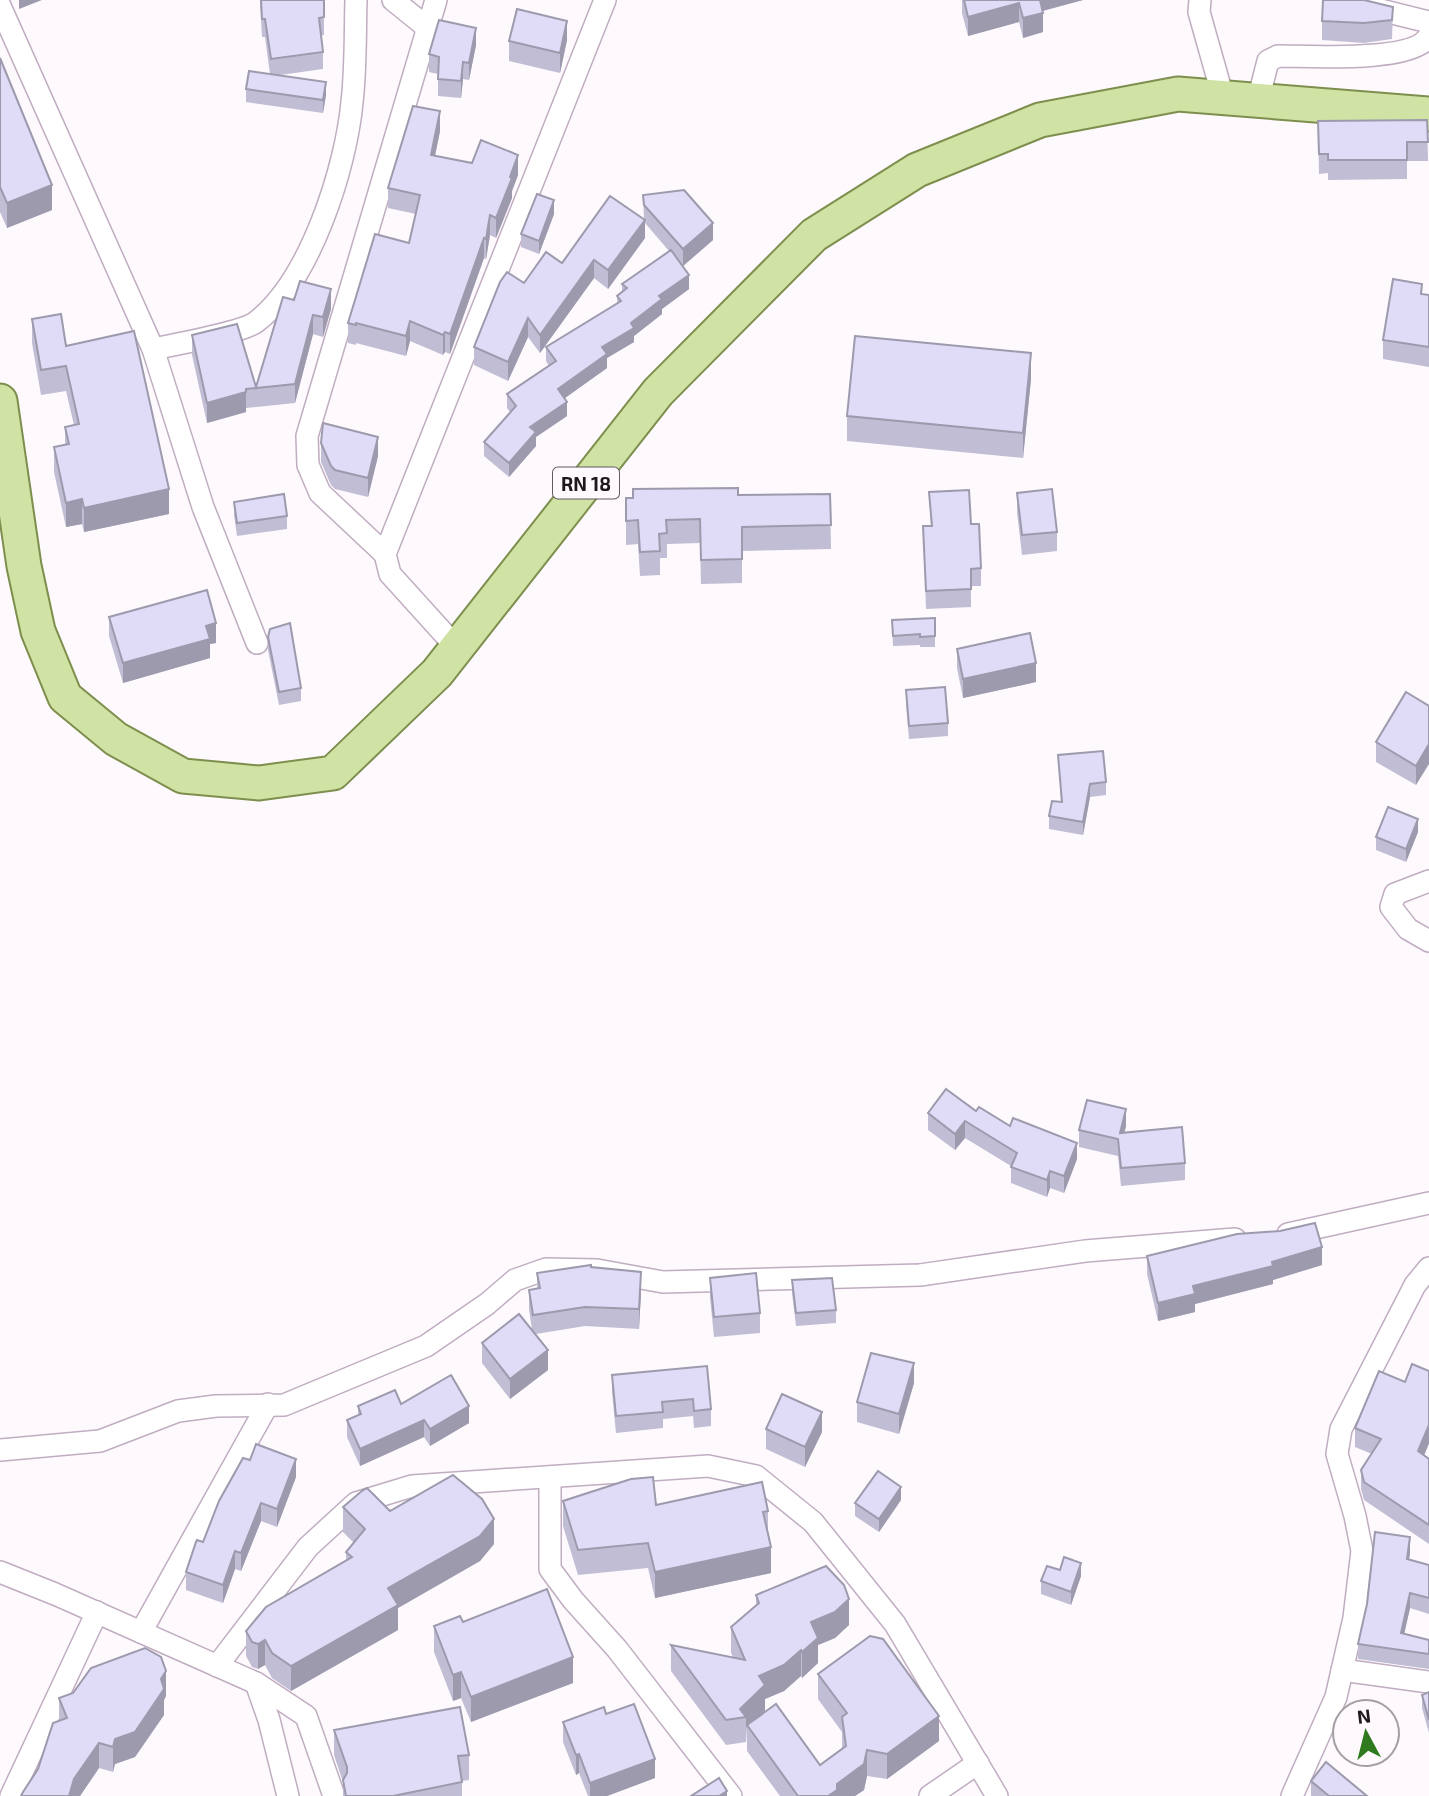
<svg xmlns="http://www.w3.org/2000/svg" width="1429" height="1796" font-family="'Exo 2',sans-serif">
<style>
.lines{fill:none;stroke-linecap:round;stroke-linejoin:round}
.street-casing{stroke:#c0adc1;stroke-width:24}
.primary-casing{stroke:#7e8e4d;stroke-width:37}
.street{stroke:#fff;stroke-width:21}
.primary{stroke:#d0e2a4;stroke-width:33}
.wall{fill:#c1bdd4}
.shaded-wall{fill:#9d9aad}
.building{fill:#e0dcf7;stroke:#9d9aad;stroke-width:2}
.labels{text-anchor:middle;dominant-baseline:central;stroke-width:6;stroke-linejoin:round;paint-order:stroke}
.shield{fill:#fdf9fd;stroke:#615b61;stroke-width:2}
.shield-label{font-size:19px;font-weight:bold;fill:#1e171e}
</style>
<rect width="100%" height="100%" fill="#fdf9fd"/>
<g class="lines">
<g class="street-casing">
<g id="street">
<polyline points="393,0 429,29"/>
<polyline points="1200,0 1199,12 1223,97"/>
<polyline points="1340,0 1429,22"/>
<polyline points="0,6 153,349 203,507 257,643"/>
<path d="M1258 100 1268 61 1278 56C1309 56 1414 63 1429 36"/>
<path d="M153 349C173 345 243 332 256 322 310 281 346 168 352 102 356 68 355 34 356 0"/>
<polyline points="385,554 320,493 308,465 307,436 436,0"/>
<polyline points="457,648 390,574 385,554 605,0"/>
<polyline points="1429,881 1395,894 1391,907 1408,929 1429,941"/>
<polyline points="1288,1234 1429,1203"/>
<polyline points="0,1450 100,1441 178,1411 216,1406 284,1405 426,1346 487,1304 515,1280 546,1269 597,1270 663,1282 920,1275 1085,1251 1235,1239"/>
<polyline points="550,1477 550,1569 573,1600 617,1649 731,1796"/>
<polyline points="0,1572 55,1594 256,1683 306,1716 334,1796"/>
<polyline points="141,1632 268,1404"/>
<polyline points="217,1666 308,1547 356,1503 412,1486 708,1466 756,1476 813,1522 895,1624 997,1796"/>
<polyline points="1342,1670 1429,1682"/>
<polyline points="256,1683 269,1720 288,1796"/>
<polyline points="11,1796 97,1612"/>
<polyline points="930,1796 978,1763"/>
<polyline points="1292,1796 1336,1697 1354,1618 1362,1551 1355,1516 1337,1454 1341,1429 1415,1285 1429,1268"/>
</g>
</g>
<g class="primary-casing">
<polyline id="primary" points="0,401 24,566 38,631 65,697 116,739 183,776 259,783 333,773 437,673 658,392 814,235 917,170 1040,120 1178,94 1429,114"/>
</g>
<use href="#street" class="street"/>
<use href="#primary" class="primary"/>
</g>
<g class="wall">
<polygon points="260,0 324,0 324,35 321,35 323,52 323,69 280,75 326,95 323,113 246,102 246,89 270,74 265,37 262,37"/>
<polygon points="962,0 1083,0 1043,11 1043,32 1023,38 1019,22 968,36 962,13"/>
<polygon points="1393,7 1392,39 1364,43 1322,40 1322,21"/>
<polygon points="567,40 560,73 509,61 509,41"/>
<polygon points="476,45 469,80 463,79 461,98 438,96 438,74 429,72 429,54"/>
<polygon points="0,58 52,210 7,228 0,212"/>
<polygon points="1427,120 1428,161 1407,161 1407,179 1328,180 1328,173 1319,174 1318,121"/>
<polygon points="440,131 435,156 518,175 512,191 512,198 496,238 490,235 486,259 484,258 450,354 445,352 443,355 410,341 406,356 356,343 356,345 348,343 348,323 409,243 416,214 388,208 388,188"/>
<polygon points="643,195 713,240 683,266 689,289 662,309 662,314 634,336 634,342 607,358 607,368 565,398 567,416 536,437 536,446 509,477 484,456 484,442 510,412 507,408 507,394 549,366 546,361 546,347 617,304 617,296 622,292 622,284 669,251 645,223 645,238 608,289 594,278 540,353 528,337 508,381 474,365 474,347 524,283 644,219"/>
<polygon points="554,214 539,254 521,247 521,234"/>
<polygon points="1422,294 1429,295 1429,367 1383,359 1383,340"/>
<polygon points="283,297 331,309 323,337 313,334 295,403 246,408 246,412 207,423 192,355 192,335 256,387"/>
<polygon points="32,319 66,346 169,514 84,532 82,524 66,527 54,472 54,447 65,444 65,427 74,425 66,391 41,395 32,343"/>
<polygon points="1031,379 1023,458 847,441 847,416"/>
<polygon points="321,443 378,456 368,497 335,489 331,485 321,462"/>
<polygon points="929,492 971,524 981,568 981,586 971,586 971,607 926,609 923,526 931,526"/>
<polygon points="1017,493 1057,532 1057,551 1022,555 1017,512"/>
<polygon points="830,494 831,549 742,551 742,583 701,584 700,543 667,544 667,558 660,558 660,575 640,576 638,544 626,545 626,498"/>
<polygon points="234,502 287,516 287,529 237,536 234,515"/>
<polygon points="109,617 216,643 210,644 210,658 123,683 109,636"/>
<polygon points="935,618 935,647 920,647 920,645 893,646 892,620"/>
<polygon points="268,637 301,688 301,701 279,705 268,650"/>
<polygon points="957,649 1036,682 963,698 957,668"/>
<polygon points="906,690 948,723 948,736 909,739 906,703"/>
<polygon points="1429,706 1416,785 1376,762 1376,742"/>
<polygon points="1058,755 1106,782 1106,795 1090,797 1083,835 1049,829 1049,816 1061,802"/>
<polygon points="1418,832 1406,862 1376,850 1376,837"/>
<polygon points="976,1111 1010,1126 1077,1159 1064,1193 1050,1188 1047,1197 1011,1183 1011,1166 965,1138 955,1150 928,1130 928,1113"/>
<polygon points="1126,1126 1124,1133 1185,1163 1185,1180 1121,1186 1118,1156 1079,1147 1079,1130"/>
<polygon points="1147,1256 1322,1265 1273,1280 1273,1284 1195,1304 1195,1312 1158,1321 1147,1274"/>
<polygon points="591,1267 641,1291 639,1329 585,1326 536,1334 548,1370 510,1399 482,1363 482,1343 532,1330 529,1309 529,1290 537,1288 537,1273"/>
<polygon points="710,1278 760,1313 760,1333 714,1337 710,1297"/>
<polygon points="792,1280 836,1310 836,1323 796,1326 792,1293"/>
<polygon points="707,1366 711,1409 711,1426 694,1428 693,1416 663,1419 663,1428 616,1433 612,1392 612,1375"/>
<polygon points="1429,1371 1429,1443 1424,1456 1429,1459 1429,1544 1364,1500 1361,1489 1361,1470 1372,1454 1355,1447 1355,1428 1405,1382"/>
<polygon points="914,1383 899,1434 857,1422 857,1402"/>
<polygon points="358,1406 469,1423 430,1446 424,1437 360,1466 347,1437 347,1420 358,1415"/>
<polygon points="766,1429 822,1432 805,1467 766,1449"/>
<polygon points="296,1477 277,1527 261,1521 241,1571 235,1569 223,1603 186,1590 186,1572 203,1542"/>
<polygon points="901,1500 879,1532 855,1516 855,1503"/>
<polygon points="563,1501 656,1505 768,1511 768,1535 771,1573 655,1598 648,1568 578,1575 563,1526"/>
<polygon points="343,1507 390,1511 494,1544 480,1561 398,1608 398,1630 291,1691 272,1678 265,1665 258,1669 252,1667 246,1656 246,1631 346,1561 346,1552 354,1543 343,1532"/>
<polygon points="1410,1552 1409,1560 1429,1565 1429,1614 1410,1608 1404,1634 1429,1640 1429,1669 1358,1659 1358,1644 1367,1604"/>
<polygon points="1060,1570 1081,1576 1071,1605 1041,1594 1041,1581"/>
<polygon points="756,1595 849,1625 835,1638 818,1645 818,1663 802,1678 801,1676 784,1691 765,1699 765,1711 761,1715 820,1765 842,1748 842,1732 818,1699 818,1674 939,1741 887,1779 867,1776 864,1790 855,1796 780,1796 747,1751 747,1728 746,1742 726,1745 671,1671 671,1645 733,1657 731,1653 731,1627 756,1606"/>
<polygon points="463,1622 573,1683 471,1722 461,1698 453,1701 434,1652 434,1626"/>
<polygon points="1429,1692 1429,1733 1422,1708 1422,1695"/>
<polygon points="166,1696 164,1700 164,1715 135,1757 115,1764 113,1772 99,1768 80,1796 21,1796 38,1769 59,1721 59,1698"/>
<polygon points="606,1714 655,1778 607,1796 588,1796 579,1773 576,1775 563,1742 563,1722"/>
<polygon points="334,1730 469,1755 469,1780 462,1781 462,1796 343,1796 343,1782 334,1755"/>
<polygon points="1311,1781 1367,1796 1311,1796"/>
</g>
<g class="shaded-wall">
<polygon points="19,0 42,0 19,9"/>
<polygon points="1038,0 1083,0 1038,12"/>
<polygon points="1019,3 1019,22 968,36 968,17"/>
<polygon points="1043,13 1043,32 1023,38 1023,18"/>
<polygon points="567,21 567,40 560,73 560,53"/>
<polygon points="476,28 476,45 469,80 469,63"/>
<polygon points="463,62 463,79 461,98 461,81"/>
<polygon points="326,82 326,95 323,113 323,100"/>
<polygon points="440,111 440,131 431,175 431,155"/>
<polygon points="518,155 518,175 512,191 512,198 496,238 496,218 510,177"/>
<polygon points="52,185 52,210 7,228 7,203"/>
<polygon points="554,200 554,214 539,254 539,241"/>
<polygon points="490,215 490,235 486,259 486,239"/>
<polygon points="645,220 645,238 608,289 608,270"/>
<polygon points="713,223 713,240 683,266 683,249"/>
<polygon points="484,238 484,258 450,354 450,334"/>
<polygon points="594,260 594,278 540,353 540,335"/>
<polygon points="689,275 689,289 662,309 662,314 634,336 634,342 607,358 607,368 558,403 558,389 602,347 631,323 659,296"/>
<polygon points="331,289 331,309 323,337 323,317"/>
<polygon points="313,315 313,334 295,403 295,384"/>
<polygon points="528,318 528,337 508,381 508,362"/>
<polygon points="410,321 410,341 406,356 406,336"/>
<polygon points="445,332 445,352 443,355 443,335"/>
<polygon points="1031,353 1031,379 1023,458 1023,433"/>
<polygon points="246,392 246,412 207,423 207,403"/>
<polygon points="567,402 567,416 536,437 536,446 509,477 509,463 530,427"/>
<polygon points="378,437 378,456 368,497 368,478"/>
<polygon points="169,489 169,514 84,532 84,508"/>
<polygon points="82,499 82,524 66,527 66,503"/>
<polygon points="216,623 216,643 210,644 210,658 123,683 123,663 206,626"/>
<polygon points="1036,663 1036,682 963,698 963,679"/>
<polygon points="1429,744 1429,764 1416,785 1416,766"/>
<polygon points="1090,784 1090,797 1083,835 1083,822"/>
<polygon points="1418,819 1418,832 1406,862 1406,849"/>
<polygon points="1126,1109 1126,1126 1120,1150 1120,1133"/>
<polygon points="965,1121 965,1138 955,1150 955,1134"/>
<polygon points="1077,1143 1077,1159 1064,1193 1064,1176"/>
<polygon points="1050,1171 1050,1188 1047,1197 1047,1180"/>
<polygon points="1322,1247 1322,1265 1273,1280 1273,1284 1195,1304 1195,1312 1158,1321 1158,1303 1193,1286"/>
<polygon points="641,1272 641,1291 639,1329 639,1309"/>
<polygon points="548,1350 548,1370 510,1399 510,1379"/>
<polygon points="914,1363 914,1383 899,1434 899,1414"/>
<polygon points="469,1406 469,1423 430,1446 430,1429"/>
<polygon points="822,1412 822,1432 805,1467 805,1447"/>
<polygon points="424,1420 424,1437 360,1466 360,1449"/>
<polygon points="1429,1425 1429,1443 1418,1470 1418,1451"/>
<polygon points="296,1459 296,1477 277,1527 277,1509"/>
<polygon points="901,1487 901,1500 879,1532 879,1519"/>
<polygon points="261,1503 261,1521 241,1571 241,1553"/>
<polygon points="494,1519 494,1544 480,1561 398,1608 398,1630 291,1691 291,1666 388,1588"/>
<polygon points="1410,1537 1410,1552 1407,1575 1407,1559"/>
<polygon points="771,1547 771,1573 655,1598 655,1572"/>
<polygon points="235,1551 235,1569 223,1603 223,1585"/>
<polygon points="1081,1563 1081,1576 1071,1605 1071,1592"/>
<polygon points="1410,1593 1410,1608 1401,1648 1401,1633"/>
<polygon points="849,1599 849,1625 835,1638 818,1645 818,1663 802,1678 802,1652 811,1622"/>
<polygon points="265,1640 265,1665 258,1669 258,1644"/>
<polygon points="801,1650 801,1676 784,1691 765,1699 765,1711 748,1727 747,1725 746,1728 746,1717 740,1709 759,1676"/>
<polygon points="573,1657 573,1683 471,1722 471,1697"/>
<polygon points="166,1671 166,1696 164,1700 164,1715 135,1757 115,1764 113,1772 113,1747 115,1739"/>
<polygon points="461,1672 461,1698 453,1701 453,1675"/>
<polygon points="939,1716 939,1741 887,1779 887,1754"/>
<polygon points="99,1743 99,1768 80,1796 69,1796 74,1779"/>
<polygon points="867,1750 867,1776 864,1790 855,1796 828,1796 837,1784"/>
<polygon points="579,1754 579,1773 576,1775 576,1755"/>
<polygon points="655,1759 655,1778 607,1796 590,1796 590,1783"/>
<polygon points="727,1791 727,1796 719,1796"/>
</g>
<g class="building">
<polygon points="261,0 324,0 324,17 319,18 323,52 271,59 265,19 262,19"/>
<polygon points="964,0 1040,0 1043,13 1023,18 1019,3 968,17"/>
<polygon points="1323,0 1364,0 1393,7 1392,20 1364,23 1322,21"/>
<polygon points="517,9 567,21 560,53 509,41"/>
<polygon points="439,20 476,28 469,63 463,62 461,81 438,79 439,57 429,54"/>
<polygon points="0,58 52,185 7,203 0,187"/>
<polygon points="249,71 326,82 323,100 246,89"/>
<polygon points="413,106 440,111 431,155 472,163 481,140 518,155 510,177 512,178 496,218 490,215 486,239 484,238 450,334 445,332 443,335 410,321 406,336 356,323 356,325 348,323 375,234 409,243 420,195 388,188"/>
<polygon points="1427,120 1428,142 1407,142 1407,160 1328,160 1328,154 1319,154 1318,121"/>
<polygon points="684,190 713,223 683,249 644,205 643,195"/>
<polygon points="537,194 554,200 539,241 521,234"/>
<polygon points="610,196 645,220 608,270 594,260 540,335 528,318 508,362 474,347 500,282 507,272 524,283 546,252 562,263"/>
<polygon points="671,250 689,275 659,296 662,299 631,323 634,328 602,347 607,354 558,389 567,402 530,427 536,432 509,463 484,442 516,406 507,394 556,361 546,347 621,301 617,296 627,288 622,284"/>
<polygon points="1393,279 1422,284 1421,294 1429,295 1429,347 1383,340"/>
<polygon points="300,281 331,289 323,317 313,315 295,384 246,389 246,392 207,403 192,335 237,324 256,387 283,297 294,300"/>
<polygon points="61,314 66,346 134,331 169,489 84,508 82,499 66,503 54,447 69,444 65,427 79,424 66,366 41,370 32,319"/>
<polygon points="855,336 1031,353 1023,433 847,416"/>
<polygon points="323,423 378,437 368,478 335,470 331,466 321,443"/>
<polygon points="738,488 738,495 830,494 831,525 742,527 742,559 701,560 700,519 666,520 667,533 659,534 660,551 640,552 638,520 626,521 626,498 633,498 633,489"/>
<polygon points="1052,489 1057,532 1022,535 1017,493"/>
<polygon points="969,490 971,524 979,524 981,568 971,569 971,589 926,591 923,526 932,526 929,492"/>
<polygon points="284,494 287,516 237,523 234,502"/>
<polygon points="207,590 216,623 206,626 210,639 123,663 109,617"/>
<polygon points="935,618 935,636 920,637 920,634 893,636 892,620"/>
<polygon points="290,623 301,688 279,692 268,637 270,629"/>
<polygon points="1030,633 1036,663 963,679 957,649"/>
<polygon points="945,687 948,723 909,726 906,690"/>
<polygon points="1406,692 1429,706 1429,744 1416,766 1376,742"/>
<polygon points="1103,751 1106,782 1090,784 1083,822 1049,816 1052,801 1062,802 1058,755"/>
<polygon points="1388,807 1418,819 1406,849 1376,837"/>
<polygon points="946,1089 976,1111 979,1107 1010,1126 1013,1118 1077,1143 1064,1176 1050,1171 1047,1180 1011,1167 1017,1153 965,1121 955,1134 928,1113"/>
<polygon points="1087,1100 1126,1109 1120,1133 1182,1127 1185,1163 1121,1168 1118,1139 1079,1130"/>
<polygon points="1315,1223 1322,1247 1272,1262 1273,1266 1193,1286 1195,1294 1158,1303 1147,1256 1237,1234 1280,1231"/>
<polygon points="591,1265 591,1267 641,1272 639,1309 585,1307 533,1315 529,1290 540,1288 537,1273"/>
<polygon points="756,1273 760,1313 714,1317 710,1278"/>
<polygon points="832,1278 836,1310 796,1313 792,1280"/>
<polygon points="519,1314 548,1350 510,1379 482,1343"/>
<polygon points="871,1353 914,1363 899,1414 857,1402"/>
<polygon points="1412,1364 1429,1371 1429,1425 1418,1451 1429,1459 1429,1525 1364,1482 1361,1470 1381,1439 1355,1428 1379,1371 1405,1382"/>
<polygon points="707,1366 711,1409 694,1411 693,1399 662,1402 663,1412 616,1416 612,1375"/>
<polygon points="451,1375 469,1406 430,1429 424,1420 360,1449 347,1420 361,1414 358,1406 395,1390 401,1404"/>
<polygon points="782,1394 822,1412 805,1447 766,1429"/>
<polygon points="256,1444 296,1459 277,1509 261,1503 241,1553 235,1551 223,1585 186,1572 196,1542 197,1540 203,1542 219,1501 243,1458 250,1460"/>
<polygon points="878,1471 901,1487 879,1519 855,1503"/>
<polygon points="453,1475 482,1499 494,1519 480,1536 388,1588 398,1605 291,1666 272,1653 265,1640 258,1644 252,1642 246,1631 266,1607 352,1557 346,1552 365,1529 343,1507 363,1490 367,1488 390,1511"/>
<polygon points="653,1477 656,1505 762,1482 768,1511 763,1512 771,1547 655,1572 648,1543 578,1550 563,1501 631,1479"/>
<polygon points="1375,1532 1410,1537 1407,1559 1429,1565 1429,1598 1410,1593 1401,1633 1429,1640 1429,1654 1358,1644 1367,1604"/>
<polygon points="1064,1557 1081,1563 1071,1592 1041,1581 1047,1566 1060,1570"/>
<polygon points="826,1566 844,1585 849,1599 835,1612 811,1622 818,1638 802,1652 801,1650 784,1665 759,1676 765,1685 740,1709 746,1717 726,1720 671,1645 745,1660 731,1627 759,1603 756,1595"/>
<polygon points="547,1589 573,1657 471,1697 461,1672 453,1675 434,1626 460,1616 463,1622"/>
<polygon points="870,1636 883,1639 939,1716 887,1754 867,1750 864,1764 837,1784 837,1790 828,1796 798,1796 747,1725 776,1704 820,1765 846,1746 842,1717 847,1713 818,1674"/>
<polygon points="145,1648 161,1657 166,1671 161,1679 164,1689 135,1732 115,1739 113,1747 99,1743 74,1779 69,1796 21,1796 23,1792 38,1769 53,1723 67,1718 59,1698 73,1693 91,1668"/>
<polygon points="1429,1692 1429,1720 1422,1695"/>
<polygon points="634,1704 655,1759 590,1783 579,1754 576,1755 563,1722 604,1707 606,1714"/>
<polygon points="460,1707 469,1755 458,1756 462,1782 393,1796 346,1796 343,1780 347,1773 347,1767 334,1730"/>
<polygon points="1326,1762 1367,1796 1329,1796 1311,1781"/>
<polygon points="719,1778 727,1791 719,1796 691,1796"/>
</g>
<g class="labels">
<rect class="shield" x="553" y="467.5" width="66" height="31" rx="5"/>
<g class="shield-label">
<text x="586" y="483">RN 18</text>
</g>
</g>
<g transform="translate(1366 1733) rotate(353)"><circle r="33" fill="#fdf9fd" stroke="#a49fa4" stroke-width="2"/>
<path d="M0-5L12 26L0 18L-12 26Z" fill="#2f791f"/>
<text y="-10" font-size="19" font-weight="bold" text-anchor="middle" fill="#1e171e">N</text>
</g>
</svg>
